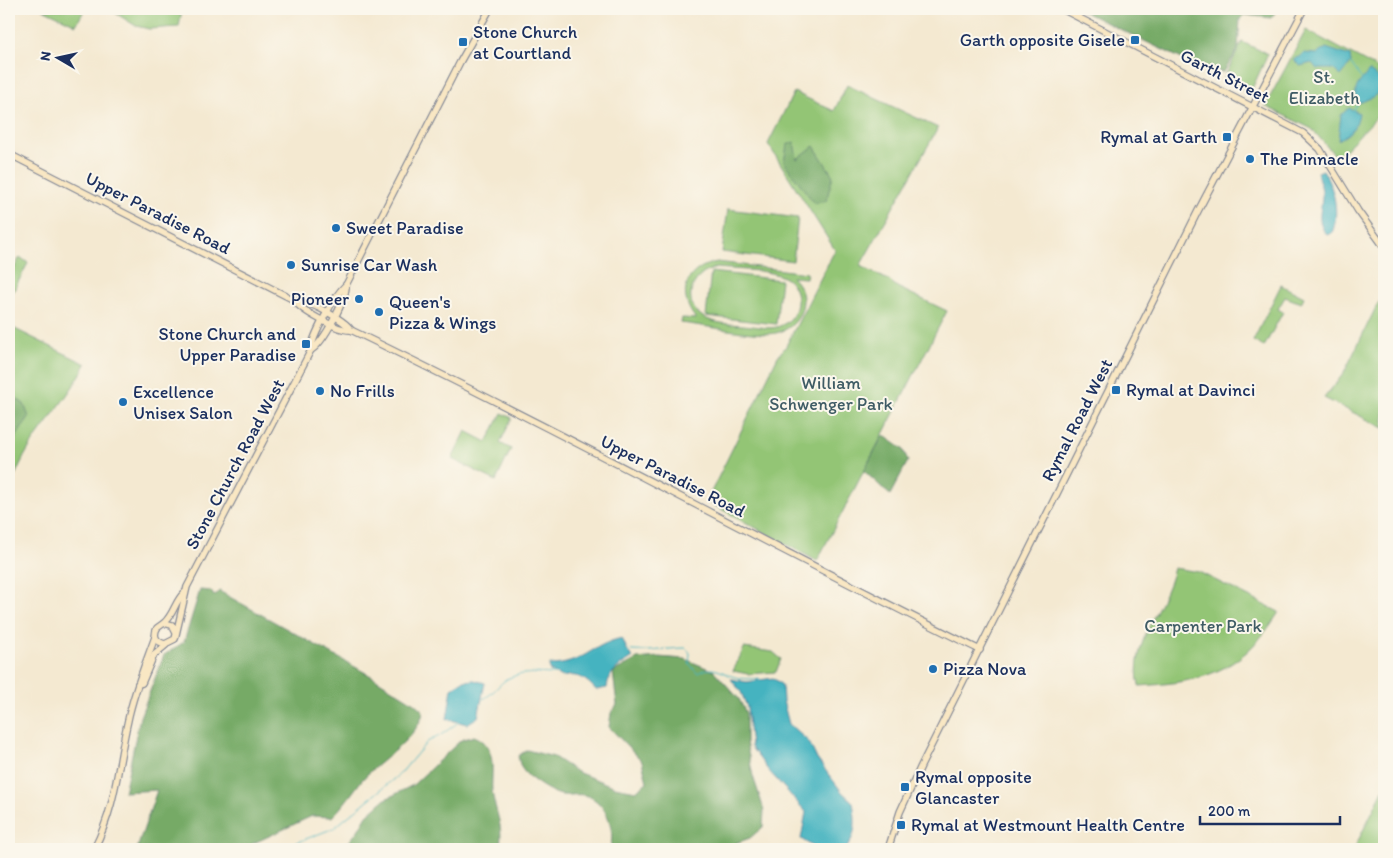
<svg xmlns="http://www.w3.org/2000/svg" width="1393" height="858" font-family="Itim,sans-serif">
<style>
.green{fill:#93c575;stroke:#577a6a;fill-rule:evenodd}
.forest{fill:#76aa66;stroke:#486c62}
.water{fill:#45b3c0;stroke:#30718f}
.lines{fill:none;stroke-linecap:round;stroke-linejoin:round}
.stream{stroke:#45b3c0;stroke-width:1}
.secondary-casing{stroke:#888c98;stroke-width:8}
.secondary{stroke:#f9e7c3;stroke-width:5.5}
.poi-dot{fill:#1f6fb2;stroke:#fbf7ec;stroke-width:2}
.labels{text-anchor:middle;dominant-baseline:central;stroke-width:4;stroke-linejoin:round;paint-order:stroke}
.poi-label{font-size:18px;fill:#1b2f5e;stroke:#fbf7ec;text-anchor:start}
.street-label{font-size:18px;fill:#1b2f5e;stroke:#fbf7ec}
.park-label{font-size:18px;fill:#3f5c65;stroke:#fbf7ec}
</style>
<rect width="100%" height="100%" fill="#fbf7ec"/>
<filter id="ink" filterUnits="userSpaceOnUse"><feTurbulence type="fractalNoise" baseFrequency=".02" numOctaves="2"/><feDisplacementMap in="SourceGraphic" scale="10" xChannelSelector="R" yChannelSelector="G"/><feConvolveMatrix kernelMatrix="1 2 1 2 8 2 1 2 1" color-interpolation-filters="sRGB"/></filter>
<filter id="wash" filterUnits="userSpaceOnUse"><feTurbulence type="fractalNoise" baseFrequency=".0096" numOctaves="4" result="noise"/><feDisplacementMap in="SourceGraphic" scale="20" xChannelSelector="R" yChannelSelector="G"/><feGaussianBlur stdDeviation="1.12" result="paint"/><feColorMatrix in="noise" values="0 0 0 0 0 0 0 0 0 0 0 0 0 0 0 0 0 1.4 0 .05"/><feComposite in="paint" operator="in"/></filter>
<g filter="url(#wash)">
<rect width="100%" height="100%" fill="#f4e9d1"/>
<g class="green">
<polygon points="43,9 85,9 76,25"/>
<polygon points="109,9 182,9 179,27 149,29 136,26"/>
<polygon points="1306,30 1384,72 1384,90 1378,116 1337,158 1312,129 1265,106"/>
<polygon points="1242,42 1268,54 1250,93 1223,80"/>
<polygon points="847,85 938,128 860,266 890,281 897,287 947,311 817,561 708,502 711,492 778,356 786,346 835,250 768,144 794,92 834,111"/>
<polygon points="728,209 798,218 793,261 722,252"/>
<polygon points="20,257 28,263 12,294 9,293 9,278"/>
<path d="M717 262 807 273 806 278 792 277C801 286 805 296 802 308 799 321 789 330 776 333 760 337 701 325 681 323L682 318 696 319C676 294 685 268 717 262ZM717 268C735 270 770 269 785 278 803 289 800 317 782 325 773 330 762 327 752 326 738 324 720 325 707 319 679 306 690 273 717 268Z"/>
<polygon points="711,272 781,280 776,324 706,316"/>
<polygon points="1281,285 1304,297 1301,303 1285,297 1278,309 1283,312 1264,347 1253,341"/>
<polygon points="1384,297 1384,428 1324,398 1344,373 1378,303"/>
<path d="M9 326 86 364C71 394 47 420 29 448 22 459 17 472 11 484L9 482Z"/>
<polygon points="502,413 512,418 500,443 511,449 496,481 452,459 466,431 487,442"/>
<path d="M1174 568 1199 572 1279 612C1242 671 1206 682 1139 686 1129 643 1165 608 1174 568Z"/>
<polygon points="744,648 773,652 781,659 776,672 748,674 733,671"/>
<polygon points="1384,788 1384,849 1354,849"/>
</g>
<g class="forest">
<polygon points="1078,9 1278,9 1271,18 1244,15 1240,19 1238,49 1224,72 1197,70 1188,62"/>
<polygon points="794,142 797,159 814,146 833,176 826,201 814,203 784,162 787,145"/>
<polygon points="9,393 24,404 29,417 13,442 9,454 9,478"/>
<polygon points="883,435 903,449 908,461 890,495 864,471"/>
<path d="M200 590 211 591 214 596 219 591 373 677 413 702 423 711C422 735 377 762 362 780 352 793 344 805 332 817L312 816 252 844 250 849H137L157 790 124 792 140 717 164 655 184 642Z"/>
<path d="M658 657 685 659 714 671 739 699 746 713V742L753 776 764 810 763 827 750 838 736 843 737 849H610C615 832 609 808 592 798 583 792 571 796 562 795 552 794 528 778 523 770 520 767 519 760 518 756L527 750 554 757 577 772 615 787 636 791 647 782 642 761 609 727 611 713 617 705 613 672 637 659Z"/>
<path d="M474 736C480 738 485 742 488 748 495 761 491 777 492 791 495 812 505 828 499 849H343L357 832 367 815 384 800 413 785 461 740Z"/>
</g>
<g class="water">
<polygon points="1326,48 1350,56 1351,63 1341,76 1333,69 1317,69 1312,63 1300,66 1293,59 1300,57 1304,53 1317,54"/>
<path d="M1369 71C1377 76 1383 80 1381 90L1373 97 1357 104C1353 86 1358 85 1369 71Z"/>
<path d="M1349 108 1359 113C1357 127 1350 134 1338 140L1341 115Z"/>
<path d="M1323 170C1334 187 1340 213 1332 233L1327 235C1314 220 1323 209 1322 192 1322 185 1317 179 1318 172Z"/>
<path d="M622 638 628 652 633 657C620 666 608 671 607 688L596 690C585 678 578 673 562 677L550 671 549 665C583 665 590 645 622 638Z"/>
<path d="M773 678 782 685 783 701 789 724 809 742 817 759 842 792 853 802C856 821 857 833 846 849H817L801 839 806 812 768 770 751 747 747 707 741 692 731 679 747 682Z"/>
<polygon points="474,680 485,683 478,717 467,724 447,719 452,688 463,681"/>
</g>
<g class="lines">
<g class="stream">
<polyline points="1351,63 1362,80"/>
<polyline points="1353,110 1357,104"/>
<path d="M626 650C645 654 665 648 686 648L690 653 689 663 697 673C717 663 722 675 739 678 745 679 753 679 759 678L763 682"/>
<path d="M483 699C494 693 495 689 503 682 517 670 541 674 557 674"/>
<polyline points="280,849 334,828 401,773 427,742 441,735 460,721"/>
</g>
</g>
</g>
<g filter="url(#ink)">
<g class="lines">
<g class="secondary-casing">
<g id="secondary">
<polyline points="1062,9 1303,133 1320,149 1358,211 1384,247"/>
<path d="M9 154 294 300C307 300 344 319 351 330 563 432 769 546 980 650"/>
<path d="M294 300C301 311 338 331 351 330"/>
<path d="M311 350C323 344 347 298 346 285"/>
<path d="M164 623C174 614 175 601 184 593"/>
<path d="M176 633 172 625 164 623 157 628C153 636 156 642 165 644L175 639 187 587 311 350C312 337 335 294 346 285L460 62 490 9"/>
<polyline points="138,684 142,683 154,655 166,645"/>
<path d="M94 849C117 804 117 767 128 720 134 691 145 665 155 637"/>
<polyline points="888,849 900,812 921,766 1198,211 1304,9"/>
</g>
</g>
<use href="#secondary" class="secondary"/>
</g>
</g>
<g class="poi-dot">
<rect x="1130" y="35" width="10" height="10" rx="2.5"/>
<rect x="458" y="37" width="10" height="10" rx="2.5"/>
<rect x="1222" y="132" width="10" height="10" rx="2.5"/>
<circle cx="1250" cy="159" r="5"/>
<circle cx="336" cy="228" r="5"/>
<circle cx="291" cy="265" r="5"/>
<circle cx="359" cy="299" r="5"/>
<circle cx="379" cy="312" r="5"/>
<rect x="301" y="339" width="10" height="10" rx="2.5"/>
<rect x="1111" y="385" width="10" height="10" rx="2.5"/>
<circle cx="320" cy="391" r="5"/>
<circle cx="123" cy="402" r="5"/>
<circle cx="933" cy="669" r="5"/>
<rect x="900" y="782" width="10" height="10" rx="2.5"/>
<rect x="896" y="820" width="10" height="10" rx="2.5"/>
</g>
<g class="labels">
<g class="poi-label">
<text x="473" y="32">Stone Church<tspan x="473" dy="21">at Courtland</tspan></text>
<text x="1125" y="40" text-anchor="end">Garth opposite Gisele</text>
<text x="1217" y="137" text-anchor="end">Rymal at Garth</text>
<text x="1260" y="159">The Pinnacle</text>
<text x="346" y="228">Sweet Paradise</text>
<text x="301" y="265">Sunrise Car Wash</text>
<text x="349" y="299" text-anchor="end">Pioneer</text>
<text x="389" y="302">Queen's<tspan x="389" dy="21">Pizza &amp; Wings</tspan></text>
<text x="296" y="334" text-anchor="end">Stone Church and<tspan x="296" dy="21">Upper Paradise</tspan></text>
<text x="1126" y="390">Rymal at Davinci</text>
<text x="330" y="391">No Frills</text>
<text x="133" y="392">Excellence<tspan x="133" dy="21">Unisex Salon</tspan></text>
<text x="943" y="669">Pizza Nova</text>
<text x="915" y="777">Rymal opposite<tspan x="915" dy="21">Glancaster</tspan></text>
<text x="911" y="825">Rymal at Westmount Health Centre</text>
</g>
<g class="street-label">
<text transform="translate(1225 76) rotate(27)">Garth Street</text>
<text transform="translate(158 213) rotate(27)">Upper Paradise Road</text>
<text transform="translate(1077 420) rotate(-63)">Rymal Road West</text>
<text transform="translate(235 464) rotate(-62)">Stone Church Road West</text>
<text transform="translate(673 476) rotate(27)">Upper Paradise Road</text>
</g>
<g class="park-label">
<text x="1324" y="77">St.<tspan x="1324" dy="21">Elizabeth</tspan></text>
<text x="831" y="383">William<tspan x="831" dy="21">Schwenger Park</tspan></text>
<text x="1203" y="626">Carpenter Park</text>
</g>
</g>
<rect width="1393" height="858" fill="none" stroke="#fbf7ec" stroke-width="30"/>
<g transform="translate(58 58) rotate(279)" stroke="#fbf7ec" stroke-width="4" paint-order="stroke">
<path d="M0-4L9 19L0 12L-9 19Z" fill="#1b2f5e"/>
<text y="-8" font-size="14" font-weight="bold" text-anchor="middle" fill="#1b2f5e">N</text>
</g>
<path d="M1200 816v8h140v-8" fill="none" stroke="#1b2f5e" stroke-width="2.5"/>
<text x="1208" y="816" font-size="15" fill="#1b2f5e" stroke="#fbf7ec" stroke-width="4" paint-order="stroke">200 m</text>
</svg>
